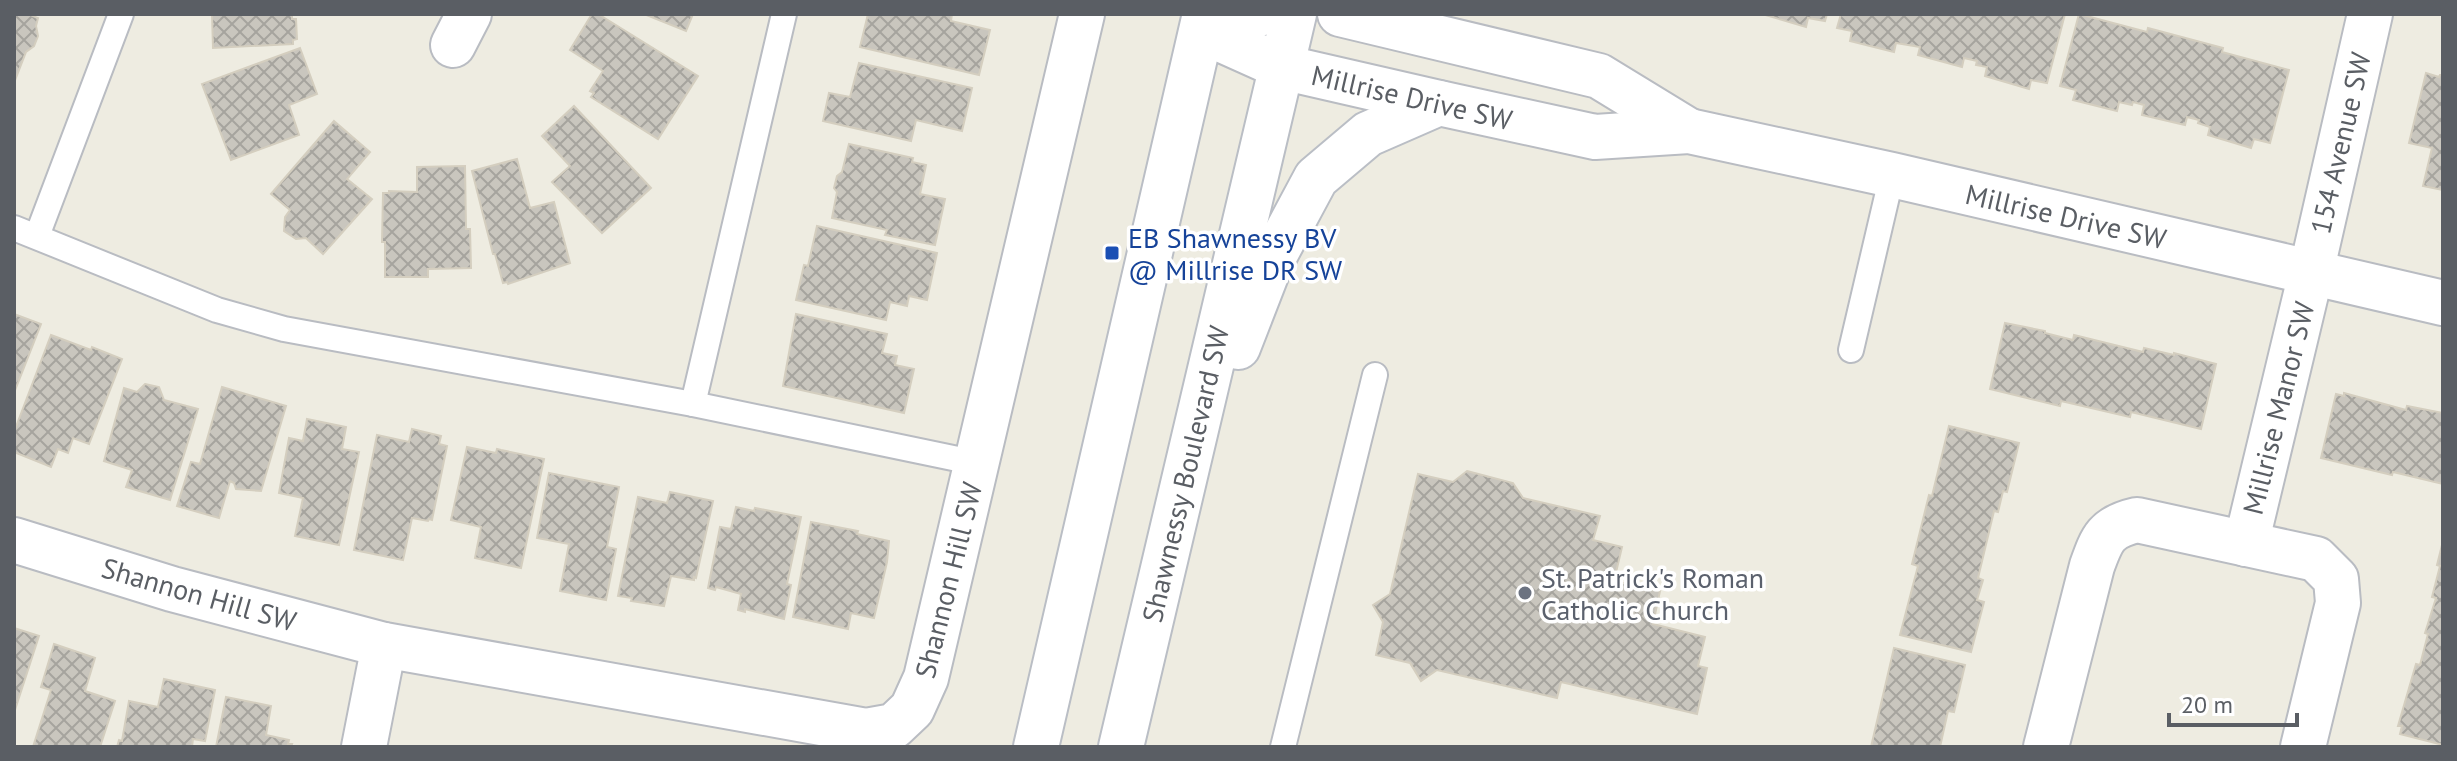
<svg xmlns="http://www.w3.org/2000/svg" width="2457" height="761" font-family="'PT Sans',sans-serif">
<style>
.building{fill:url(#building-cross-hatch);stroke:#d4cebf;stroke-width:2}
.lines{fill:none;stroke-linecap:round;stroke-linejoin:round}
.service-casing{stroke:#b9bcc2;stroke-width:28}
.minor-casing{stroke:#b9bcc2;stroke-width:48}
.secondary-casing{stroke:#babec5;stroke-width:48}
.service{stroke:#fff;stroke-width:24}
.minor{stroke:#fff;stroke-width:44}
.secondary{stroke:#fff;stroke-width:44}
.transit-dot{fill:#1a4fb4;stroke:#fff;stroke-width:3}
.worship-dot{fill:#6b7280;stroke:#fff;stroke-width:3}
.labels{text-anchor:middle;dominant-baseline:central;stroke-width:7;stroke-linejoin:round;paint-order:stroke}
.street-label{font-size:28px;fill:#5a5e64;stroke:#fff}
.transit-label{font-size:28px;fill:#164399;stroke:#fff;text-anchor:start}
.worship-label{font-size:28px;fill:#5b616d;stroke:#fff;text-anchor:start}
</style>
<defs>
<pattern id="building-cross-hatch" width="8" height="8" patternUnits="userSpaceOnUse" patternTransform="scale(2)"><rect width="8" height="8" fill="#c9c6be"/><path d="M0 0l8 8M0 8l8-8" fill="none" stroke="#a6a49e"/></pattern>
</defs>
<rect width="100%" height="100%" fill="#eeece1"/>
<g class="building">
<polygon points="14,14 28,14 38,18 36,26 38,36 34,46 26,52 14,83"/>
<polygon points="212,14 292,14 292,19 296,19 297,39 293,40 293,44 213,48"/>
<polygon points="592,14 598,14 698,76 658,139 591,97 594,93 590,91 603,71 570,50"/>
<polygon points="644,14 693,14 686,31"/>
<polygon points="868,14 952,14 951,21 990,30 979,75 860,47"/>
<polygon points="1762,14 1827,14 1825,21 1808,18 1806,27"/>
<polygon points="1841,14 2065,14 2047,83 2031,80 2029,89 1985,76 1987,67 1976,65 1977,61 1964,58 1962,67 1918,55 1920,47 1896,43 1894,52 1850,41 1852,31 1837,28"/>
<polygon points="2079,14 2147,32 2148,28 2223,48 2222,52 2289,70 2270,143 2254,139 2251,148 2208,135 2210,127 2198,123 2199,120 2187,117 2185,125 2142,115 2144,105 2133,102 2132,105 2119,102 2117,111 2073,100 2076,90 2060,86"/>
<polygon points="300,48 317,94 289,105 299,135 231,160 202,84"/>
<polygon points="859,63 972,88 962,131 916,120 911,141 823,121 829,93 850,97"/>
<polygon points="2426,73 2439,77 2440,75 2443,75 2443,190 2423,186 2432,148 2409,143"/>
<polygon points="574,106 651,188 602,233 552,182 570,166 542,136"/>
<polygon points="334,121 370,152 347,179 372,199 323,254 306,238 296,239 284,231 285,217 290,210 271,194"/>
<polygon points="849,144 913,158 912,162 926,165 920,194 945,199 935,245 885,235 887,230 832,218 837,192 834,188 837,176 842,172"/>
<polygon points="517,159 530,208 554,202 570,263 508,284 507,282 503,283 495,254 493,254 472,171"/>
<polygon points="465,166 466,229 470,229 471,268 428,269 428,277 385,277 385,242 382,242 383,193 389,193 389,191 417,192 417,167"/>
<polygon points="817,226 937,253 927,300 909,296 907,306 890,302 886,320 796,300 804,265 808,266"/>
<polygon points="14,314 41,324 14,393"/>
<polygon points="796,314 887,334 882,353 897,356 895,365 914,369 904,413 783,386"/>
<polygon points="2005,323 2045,331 2045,333 2073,340 2074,335 2143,352 2144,348 2174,355 2174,353 2216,364 2201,429 2131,412 2130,417 2061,401 2060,406 1990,389"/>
<polygon points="51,335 91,350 92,347 122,359 89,444 73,438 68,453 58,449 51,467 14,452 14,432"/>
<polygon points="145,384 159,387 164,400 198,409 170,500 126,487 132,470 104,461 124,388 137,392"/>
<polygon points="222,387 286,406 261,491 236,489 234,483 230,481 219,518 177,506 191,462 200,464"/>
<polygon points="2344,393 2406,410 2407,406 2443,413 2443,484 2393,472 2392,475 2321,458 2336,394 2344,396"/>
<polygon points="307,419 346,427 342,449 359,452 339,545 295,536 303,498 279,493 289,438 303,441"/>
<polygon points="1949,426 2019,443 2007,492 2003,491 1998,512 1994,511 1978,578 1983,580 1977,600 1984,602 1971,652 1900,635 1918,566 1912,564 1929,495 1932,496"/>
<polygon points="412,429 441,436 439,444 447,446 432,520 429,519 428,521 412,518 403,560 354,550 377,435 409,442"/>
<polygon points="467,447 496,453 497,449 501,450 544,459 521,568 475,558 481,527 451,520"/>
<polygon points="1467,471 1513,483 1523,498 1600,516 1593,540 1622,547 1614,581 1660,591 1653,624 1705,637 1698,666 1707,668 1697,714 1561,682 1557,698 1437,670 1421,681 1410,663 1376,655 1383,622 1373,605 1390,594 1418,474 1453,482"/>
<polygon points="549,473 619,487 607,547 616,549 606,600 560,591 569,544 537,538"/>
<polygon points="670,492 713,501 696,578 694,577 694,580 671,576 664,606 631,601 632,598 618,596 638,497 667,503"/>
<polygon points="736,507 754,511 755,508 801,517 787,584 791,585 784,619 745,609 745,612 738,610 741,594 716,587 715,590 708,588 720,527 731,529"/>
<polygon points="811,522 858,531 857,534 889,541 887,562 874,618 851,613 848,629 793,617"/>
<polygon points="2443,541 2443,745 2400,734 2402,726 2398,726 2416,664 2420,665 2428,634 2425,633 2436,598 2432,597 2440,566 2437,565"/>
<polygon points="14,628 39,636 14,713"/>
<polygon points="54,644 95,658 85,691 115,701 100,747 33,747 51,690 41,687"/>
<polygon points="1894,648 1965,665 1954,712 1948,711 1940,747 1871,747"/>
<polygon points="164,679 215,690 205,741 193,739 192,747 117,747 119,740 122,741 129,701 158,707"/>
<polygon points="226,697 271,706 266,735 289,740 288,744 292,744 291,747 216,747"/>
</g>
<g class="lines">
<g class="service-casing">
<g id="service">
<polyline points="14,228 217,310 284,329 693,404 977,463"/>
<polyline points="37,236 121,14"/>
<polyline points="1851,350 1892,175"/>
<polyline points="693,404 784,14"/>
<polyline points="1283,747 1375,375"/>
</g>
</g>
<g class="minor-casing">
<g id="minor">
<polyline points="1340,14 1599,76 1689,131"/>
<polyline points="1202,31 1282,67 1439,103 1595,137 1689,131 1892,175 2443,303"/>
<polyline points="1202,31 1259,14"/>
<polyline points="453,45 469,14"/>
<polyline points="14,540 172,589 384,645 866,731 894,726 912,709 926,678 1082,14"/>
<polyline points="2246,544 2311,273 2370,14"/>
<polyline points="364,747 384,645"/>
<path d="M2046 747 2092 566C2102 538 2106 527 2137 520L2316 559 2336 579 2338 603 2303 747"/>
</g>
</g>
<g class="secondary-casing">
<g id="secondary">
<polyline points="1238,347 1271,262 1316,178 1368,134 1439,103"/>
<polyline points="1036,747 1205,14"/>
<polyline points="1121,747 1294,14"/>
</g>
</g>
<use href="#service" class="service"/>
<use href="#minor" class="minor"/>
<use href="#secondary" class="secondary"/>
</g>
<rect class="transit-dot" x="1104" y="245" width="16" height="16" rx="4"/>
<circle class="worship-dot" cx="1525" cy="593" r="8"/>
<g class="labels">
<g class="street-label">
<text transform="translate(1412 97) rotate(13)">Millrise Drive SW</text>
<text transform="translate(2340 143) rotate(-77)">154 Avenue SW</text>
<text transform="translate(2066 216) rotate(13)">Millrise Drive SW</text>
<text transform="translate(2278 408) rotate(-76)">Millrise Manor SW</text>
<text transform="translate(1185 474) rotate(-77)">Shawnessy Boulevard SW</text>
<text transform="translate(948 580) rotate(-76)">Shannon Hill SW</text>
<text transform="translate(199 594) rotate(16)">Shannon Hill SW</text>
</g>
<g class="transit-label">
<text x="1128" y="237">EB Shawnessy BV<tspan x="1128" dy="32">@ Millrise DR SW</tspan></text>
</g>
<g class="worship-label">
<text x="1541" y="577">St. Patrick's Roman<tspan x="1541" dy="32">Catholic Church</tspan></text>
</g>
</g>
<rect width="2457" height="761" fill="none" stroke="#5a5e64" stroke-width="32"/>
<path d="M2169 713v12h128v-12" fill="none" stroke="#5a5e64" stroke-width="4"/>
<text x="2181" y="713" font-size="24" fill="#5a5e64" stroke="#ffffff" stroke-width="6" paint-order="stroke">20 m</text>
</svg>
